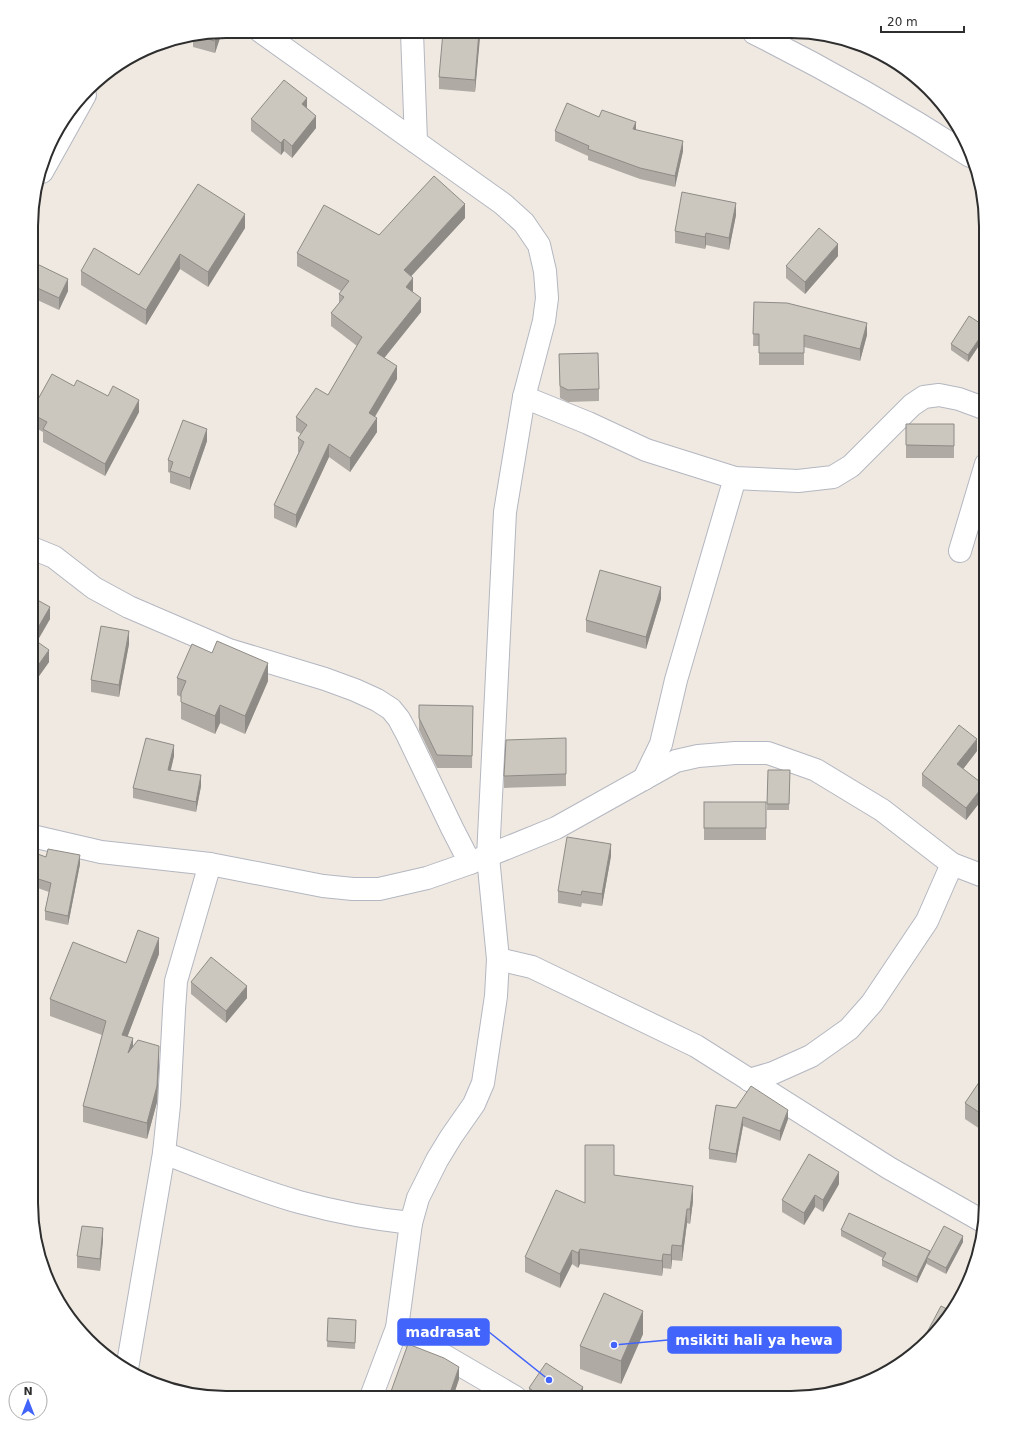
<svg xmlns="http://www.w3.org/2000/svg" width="1017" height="1429" font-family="'DejaVu Sans',sans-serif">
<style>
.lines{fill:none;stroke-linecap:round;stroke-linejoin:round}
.street-casing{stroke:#b4b7c1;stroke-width:24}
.secondary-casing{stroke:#b4b7c1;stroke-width:24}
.street{stroke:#fff;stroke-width:22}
.secondary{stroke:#fff;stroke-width:22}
.wall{fill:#afaba4}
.shaded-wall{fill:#8e8b86}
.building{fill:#cbc7bf;stroke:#8e8b86}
.rim{fill:none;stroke:#2e2e2e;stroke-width:2}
.leader{fill:none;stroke:#4264fb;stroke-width:1.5}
.callout-dot{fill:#4264fb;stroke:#fff;stroke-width:1.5}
.callout{fill:#4264fb;stroke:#4264fb;stroke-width:1.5}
.callout-label{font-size:14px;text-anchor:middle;font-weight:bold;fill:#fff}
</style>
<rect width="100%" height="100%" fill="#efe9e1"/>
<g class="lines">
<g class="street-casing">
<g id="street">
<polyline points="260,31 503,204 524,223 539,245 545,271 547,298 544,321 524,397 505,512 488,857 498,959 496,996 483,1083 474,1104 451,1137 437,1160 418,1198 411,1223 397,1328 371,1397"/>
<polyline points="412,32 416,142"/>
<path d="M754 33C828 70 900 111 970 156"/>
<polyline points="524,397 588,423 646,450 735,478 798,481 833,477 851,466 912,405 924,397 939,395 959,399 986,409"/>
<polyline points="32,548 54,557 94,588 129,607 229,650 325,679 355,690 377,700 391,709 399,719 407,734 452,828 470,863"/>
<polyline points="960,551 986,464"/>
<polyline points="644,779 661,744 676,680 735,478"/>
<polyline points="498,959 532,967 696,1046 889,1168 984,1222"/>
<polyline points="749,1080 773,1073 811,1056 849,1029 872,1003 927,921 952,864"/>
<path d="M164 1153C209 1170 253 1189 299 1202 336 1212 373 1219 411 1223"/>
<polyline points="397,1328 515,1397"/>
<polyline points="127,1369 164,1153 169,1105 174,1010 176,981 210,864"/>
</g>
</g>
<g class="secondary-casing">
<g id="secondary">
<polyline points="42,172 85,95"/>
<polyline points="32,836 101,852 210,864 323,886 353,889 379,889 427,878 470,863 556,828 676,761 698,756 735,753 768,753 816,770 882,810 952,864 986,877"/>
</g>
</g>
<use href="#street" class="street"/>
<use href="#secondary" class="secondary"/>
</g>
<g class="wall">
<polygon points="222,32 215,53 193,47 193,36"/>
<polygon points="480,32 475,92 439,89 439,77"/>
<polygon points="307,109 316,128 292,158 284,151 281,155 251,131 251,119"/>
<polygon points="599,117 636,130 683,151 675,187 640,179 588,160 588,156 555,141 555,131"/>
<polygon points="198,184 245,228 208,287 180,269 146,325 81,285 81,271 139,275"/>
<polygon points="736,215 729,250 706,245 705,249 675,243 675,231"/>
<polygon points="465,218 411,276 413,291 413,292 421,312 384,358 397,379 375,417 377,432 350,472 329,457 296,528 274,518 274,505 299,452 298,452 298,438 301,434 296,431 296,417 328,395 357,346 331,326 331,313 339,303 339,294 341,291 297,266 297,253 379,235"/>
<polygon points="838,256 805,294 786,278 786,266"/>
<polygon points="33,262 68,291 59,310 33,298"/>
<polygon points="754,302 867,335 860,361 804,347 804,365 759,365 759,346 753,346"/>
<polygon points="986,327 986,335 968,362 951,350 951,344"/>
<polygon points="559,354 599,389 599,401 568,402 560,398"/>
<polygon points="74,386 108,396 139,412 105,476 43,442 43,432 32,426 32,410"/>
<rect x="906" y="424" width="48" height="34"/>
<polygon points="207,441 190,490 170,483 170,473 168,472 168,460"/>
<polygon points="32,597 50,619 39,638 33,638 49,662 32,686"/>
<polygon points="661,599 646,649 586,632 586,620"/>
<polygon points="129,644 119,697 91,692 91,680"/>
<polygon points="177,678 268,681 245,734 220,723 215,734 181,719 181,697 177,695"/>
<polygon points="419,705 473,706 472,768 437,768 419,730"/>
<polygon points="977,751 963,769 984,797 966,820 922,786 922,774"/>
<polygon points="174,756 171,770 201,786 196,812 133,798 133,788"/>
<polygon points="768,770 790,770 789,810 767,810"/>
<polygon points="566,774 566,786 504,788 504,776"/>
<rect x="704" y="802" width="62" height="38"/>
<polygon points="32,852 46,857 80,864 68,925 45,920 45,911 49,892 32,886"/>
<polygon points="611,856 602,906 582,903 581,907 558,903 558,891"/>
<polygon points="159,954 127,1037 133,1046 159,1062 157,1102 147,1139 83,1122 83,1106 102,1035 50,1016 50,999 126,963"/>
<polygon points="191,982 247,998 226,1023 191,994"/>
<polygon points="986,1072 986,1133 965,1119 965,1103"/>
<polygon points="716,1105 788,1119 780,1141 743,1126 736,1163 709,1159 709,1149"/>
<polygon points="986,1174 986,1203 979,1200 979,1184"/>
<polygon points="614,1175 693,1201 690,1224 687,1223 682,1261 672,1260 671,1269 663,1268 662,1276 580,1264 578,1268 572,1264 560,1288 525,1272 525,1257 585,1203"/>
<polygon points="839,1184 823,1212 815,1207 804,1225 782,1212 782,1200"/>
<polygon points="841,1230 930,1253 963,1242 946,1274 927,1264 927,1262 917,1283 882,1266 882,1260 883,1258 841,1236"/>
<polygon points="103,1240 100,1271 77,1268 77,1256"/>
<polygon points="953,1312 924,1344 924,1338"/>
<polygon points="328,1318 356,1320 355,1349 327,1347"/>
<polygon points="643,1334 621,1384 580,1369 580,1346"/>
<polygon points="459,1379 453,1397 389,1397"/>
<polygon points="529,1388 583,1397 529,1397"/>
</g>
<g class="shaded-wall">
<polygon points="218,32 222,32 215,53 215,41"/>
<polygon points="479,32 480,38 475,92 475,80"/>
<polygon points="307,98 307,110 302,104"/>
<polygon points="316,116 316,128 292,158 292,146"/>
<polygon points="636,122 636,133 633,129"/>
<polygon points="284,139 284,151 281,155 281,143"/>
<polygon points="683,141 683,151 675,187 675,176"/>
<polygon points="736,203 736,215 729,250 729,238"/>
<polygon points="465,204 465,218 404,284 404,270"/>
<polygon points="245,214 245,228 208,287 208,272"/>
<polygon points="706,233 706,245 705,249 705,237"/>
<polygon points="838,244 838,256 805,294 805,282"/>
<polygon points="180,254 180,269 146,325 146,310"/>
<polygon points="413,278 413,291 406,300 406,287"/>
<polygon points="68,279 68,291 59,310 59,298"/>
<polygon points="421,298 421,312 377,367 377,353"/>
<polygon points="867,323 867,335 860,361 860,349"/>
<polygon points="986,329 986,335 968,362 968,355"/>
<polygon points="397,366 397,379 369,426 369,413"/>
<polygon points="139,400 139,412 105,476 105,464"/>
<polygon points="377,418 377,432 350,472 350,458"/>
<polygon points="207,429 207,441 190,490 190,478"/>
<polygon points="329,444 329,457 296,528 296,515"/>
<polygon points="661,587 661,599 646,649 646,637"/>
<polygon points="50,607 50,619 39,638 39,626"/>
<polygon points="129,631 129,644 119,697 119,685"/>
<polygon points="49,650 49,662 32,686 32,674"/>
<polygon points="268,663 268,681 245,734 245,716"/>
<polygon points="220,705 220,723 215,734 215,716"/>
<polygon points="977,739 977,751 957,777 957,764"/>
<polygon points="174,745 174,756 168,780 168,770"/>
<polygon points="201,775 201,786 196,812 196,802"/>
<polygon points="984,785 984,797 966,820 966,808"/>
<polygon points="611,844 611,856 602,906 602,894"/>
<polygon points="80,855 80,864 68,925 68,916"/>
<polygon points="159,938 159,954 122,1051 122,1035"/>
<polygon points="247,986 247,998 226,1023 226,1011"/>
<polygon points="133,1038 133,1055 128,1053"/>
<polygon points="159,1046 159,1062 157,1102 147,1139 147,1123"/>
<polygon points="788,1110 788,1119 780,1141 780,1131"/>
<polygon points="743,1117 743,1126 736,1163 736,1154"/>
<polygon points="839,1172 839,1184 823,1212 823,1200"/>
<polygon points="693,1186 693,1201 690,1224 690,1209"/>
<polygon points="815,1195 815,1207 804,1225 804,1213"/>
<polygon points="687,1209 687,1223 682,1261 682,1246"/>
<polygon points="103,1228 103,1240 100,1271 100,1259"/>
<polygon points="963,1236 963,1242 946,1274 946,1268"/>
<polygon points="672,1245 672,1260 671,1269 671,1255"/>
<polygon points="580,1249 580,1264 578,1268 578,1253"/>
<polygon points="572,1250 572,1264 560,1288 560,1274"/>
<polygon points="930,1251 930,1257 927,1258 927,1262 917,1283 917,1277"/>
<polygon points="663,1254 663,1268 662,1276 662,1261"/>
<polygon points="643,1311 643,1334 621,1384 621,1361"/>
<polygon points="459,1367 459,1379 453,1397 450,1397 450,1393"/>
<polygon points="583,1387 583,1397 576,1397"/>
<polygon points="441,1390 441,1397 439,1397"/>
</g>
<g class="building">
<polygon points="218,32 215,41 197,36"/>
<polygon points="443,32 479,32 475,80 439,77"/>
<polygon points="284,80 307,98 302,104 316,116 292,146 284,139 281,143 251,119"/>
<polygon points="567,103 599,117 602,110 636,122 633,129 683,141 675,176 640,168 588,149 589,146 555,131"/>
<polygon points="434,176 465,204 404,270 413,278 406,287 421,298 377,353 397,366 369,413 377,418 350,458 329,444 296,515 274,505 304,442 298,438 307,425 296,417 316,388 328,395 362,337 331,313 344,297 339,294 349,281 297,253 324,205 379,235"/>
<polygon points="198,184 245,214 208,272 180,254 146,310 81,271 94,248 139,275"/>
<polygon points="682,192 736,203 729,238 706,233 705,237 675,231"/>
<polygon points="819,228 838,244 805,282 786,266"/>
<polygon points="33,262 68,279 59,298 33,286"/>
<polygon points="754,302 787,303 867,323 860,349 804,335 804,353 759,353 759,334 753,334"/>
<polygon points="969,316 986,327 986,329 968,355 951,344"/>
<polygon points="598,353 599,389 568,390 560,386 559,354"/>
<polygon points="52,374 74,386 77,380 108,396 113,386 139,400 105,464 43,429 47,422 32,414 32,410"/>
<polygon points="183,420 207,429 190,478 170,471 173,462 168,460"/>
<polygon points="906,424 954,424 954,446 906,445"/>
<polygon points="600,570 661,587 646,637 586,620"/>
<polygon points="32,597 50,607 39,626 32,626"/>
<polygon points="101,626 129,631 119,685 91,680"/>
<polygon points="32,638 49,650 32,674"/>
<polygon points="217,641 268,663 245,716 220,705 215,716 181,702 181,693 186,681 177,678 192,644 212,653"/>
<polygon points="419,705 473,706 472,756 437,755 419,718"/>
<polygon points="959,725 977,739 957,764 984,785 966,808 922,774"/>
<polygon points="146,738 174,745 168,770 201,775 196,802 133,788"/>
<polygon points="566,738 566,774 504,776 506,740"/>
<polygon points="768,770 790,770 789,804 767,804"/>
<rect x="704" y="802" width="62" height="26"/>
<polygon points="567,837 611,844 602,894 582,891 581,895 558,891"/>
<polygon points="48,849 80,855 68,916 45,911 51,883 32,877 32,852 46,857"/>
<polygon points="138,930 159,938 122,1035 133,1038 128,1053 138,1040 159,1046 157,1086 147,1123 83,1106 106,1021 50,999 73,942 126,963"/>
<polygon points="211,957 247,986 226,1011 191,982"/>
<polygon points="986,1072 986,1117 965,1103"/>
<polygon points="751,1086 788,1110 780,1131 743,1117 736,1154 709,1149 716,1105 736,1108"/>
<polygon points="585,1145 614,1145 614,1175 693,1186 690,1209 687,1209 682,1246 672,1245 671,1255 663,1254 662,1261 580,1249 578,1253 572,1250 560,1274 525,1257 556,1190 585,1203"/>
<polygon points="809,1154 839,1172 823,1200 815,1195 804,1213 782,1200"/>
<polygon points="986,1174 986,1188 979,1184"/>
<polygon points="849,1213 930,1251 917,1277 882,1260 886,1253 841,1230"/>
<polygon points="82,1226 103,1228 100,1259 77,1256"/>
<polygon points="944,1226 963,1236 946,1268 927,1258"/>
<polygon points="604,1293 643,1311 621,1361 580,1346"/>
<polygon points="941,1306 953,1312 928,1340 924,1338"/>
<polygon points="328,1318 356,1320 355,1343 327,1341"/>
<polygon points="408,1344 444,1358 459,1367 450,1393 441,1390 439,1397 389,1397"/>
<polygon points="546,1363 583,1387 576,1397 538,1397 539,1395 529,1388"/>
<polygon points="192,1394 212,1395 212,1396 201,1396"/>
</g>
<path d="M0 0H1017V1429H0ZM226 38H791A188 188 0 0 1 979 226V1203A188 188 0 0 1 791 1391H226A188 188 0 0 1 38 1203V226A188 188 0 0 1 226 38Z" fill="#fff" fill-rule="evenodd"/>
<path class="rim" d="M226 38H791A188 188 0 0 1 979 226V1203A188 188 0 0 1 791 1391H226A188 188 0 0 1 38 1203V226A188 188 0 0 1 226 38Z"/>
<path class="leader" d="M549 1380L489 1332M614 1345L668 1340"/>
<g class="callout-dot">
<circle cx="549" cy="1380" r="4"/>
<circle cx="614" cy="1345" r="4"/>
</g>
<g class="callout">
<rect x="398" y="1319" width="91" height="26" rx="4"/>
<rect x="668" y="1327" width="173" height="26" rx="4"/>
</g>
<g class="callout-label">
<text x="443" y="1337">madrasat</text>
<text x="754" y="1345">msikiti hali ya hewa</text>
</g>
<g transform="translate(28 1401)"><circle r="19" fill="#ffffff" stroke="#ababab"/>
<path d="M0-3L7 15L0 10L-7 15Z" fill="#4264fb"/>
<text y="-6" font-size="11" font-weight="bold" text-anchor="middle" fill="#2e2e2e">N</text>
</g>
<path d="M881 26v6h83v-6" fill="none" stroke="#2e2e2e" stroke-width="2"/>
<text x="887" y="26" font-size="12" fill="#2e2e2e" stroke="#ffffff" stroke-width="3" paint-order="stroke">20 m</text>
</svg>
